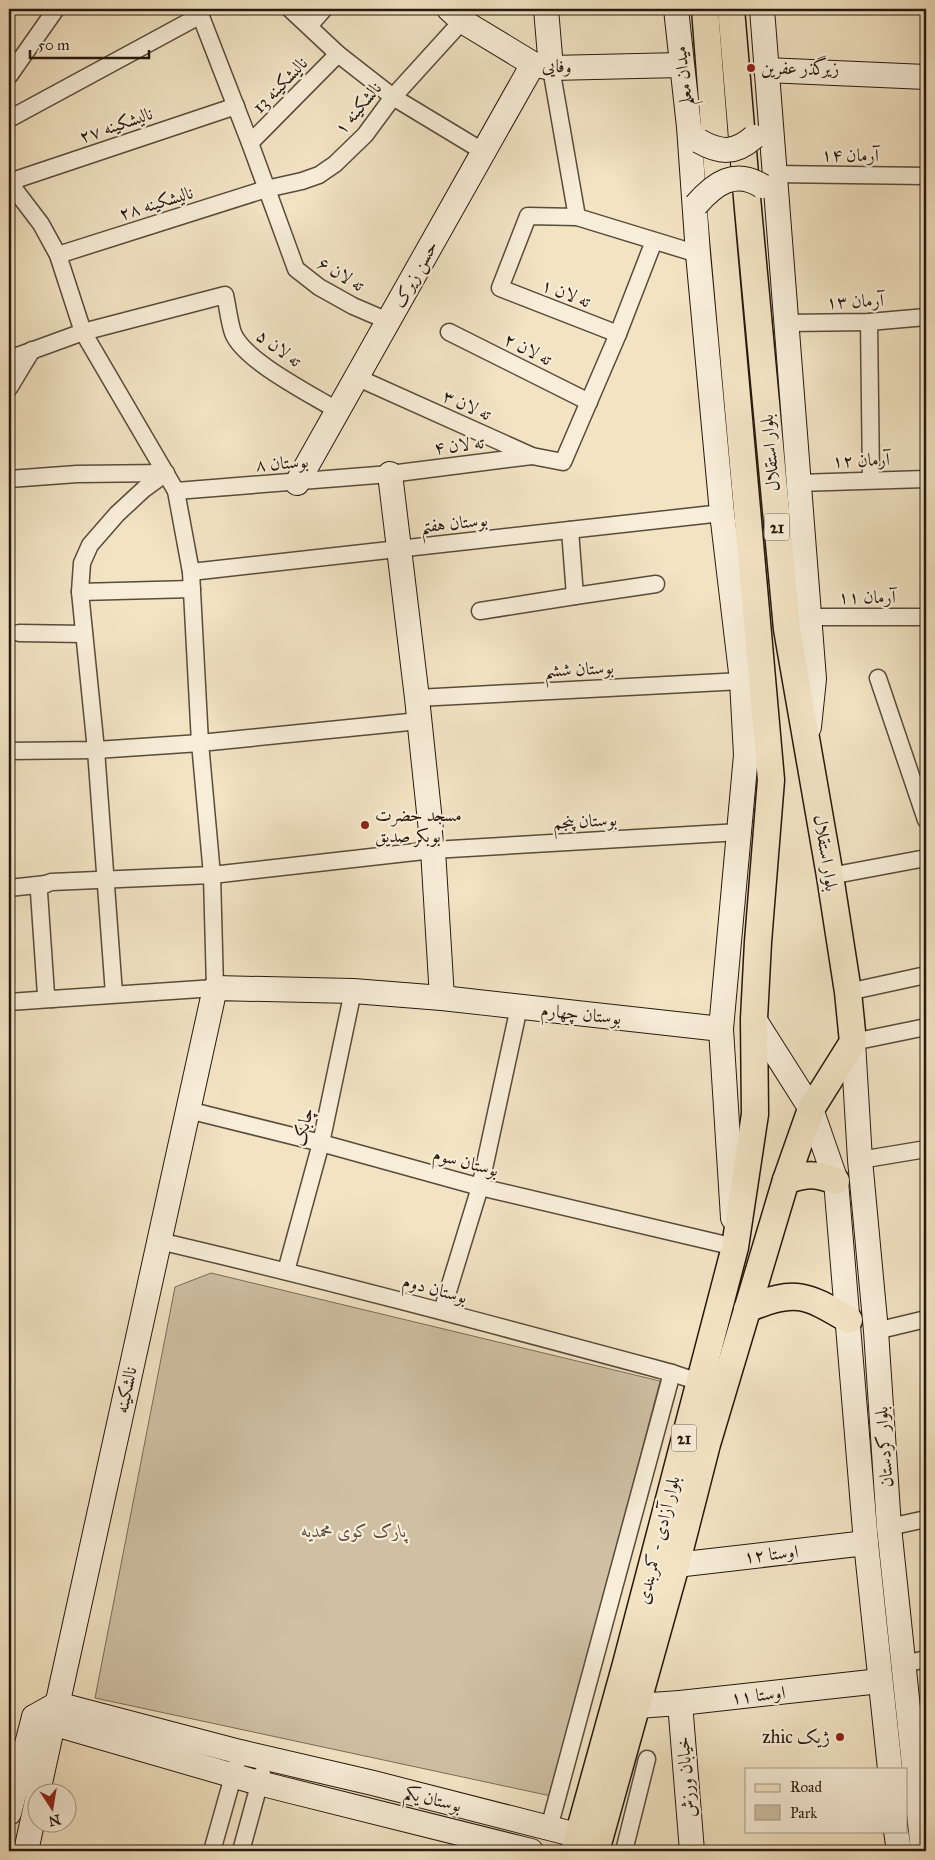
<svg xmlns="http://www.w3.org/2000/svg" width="935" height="1860" font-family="'IM FELL Great Primer',Amiri,serif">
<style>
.green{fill:#cfc0a4;stroke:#7a6c59}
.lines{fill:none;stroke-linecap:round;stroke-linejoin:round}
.street-casing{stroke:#594b3b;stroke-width:19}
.secondary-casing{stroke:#26180e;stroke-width:26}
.primary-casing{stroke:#26180e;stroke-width:29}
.street{stroke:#f7edd8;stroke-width:16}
.secondary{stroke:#f7edd8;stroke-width:24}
.primary{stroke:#f2e3c3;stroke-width:26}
.secondary-bridge-casing{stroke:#26180e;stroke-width:26;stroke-linecap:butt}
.secondary-bridge{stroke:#f7edd8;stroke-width:24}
.poi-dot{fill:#8f2418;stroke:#f7edd8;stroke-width:2}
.labels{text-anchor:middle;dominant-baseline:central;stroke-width:4.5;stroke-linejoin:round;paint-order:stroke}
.shield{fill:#f7edd8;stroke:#65584b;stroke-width:1}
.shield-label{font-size:16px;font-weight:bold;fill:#26180e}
.street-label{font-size:18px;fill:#26180e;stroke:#f7edd8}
.poi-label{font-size:18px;fill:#26180e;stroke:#f7edd8;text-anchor:start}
.park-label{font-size:18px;font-style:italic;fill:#594a3b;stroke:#f7edd8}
</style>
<rect width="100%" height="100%" fill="#f2e3c3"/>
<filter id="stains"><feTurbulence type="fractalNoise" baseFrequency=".004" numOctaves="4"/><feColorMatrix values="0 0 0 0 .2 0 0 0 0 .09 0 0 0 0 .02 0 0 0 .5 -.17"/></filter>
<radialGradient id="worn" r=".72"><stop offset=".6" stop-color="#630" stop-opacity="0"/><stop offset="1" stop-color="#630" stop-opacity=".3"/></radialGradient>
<polygon class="green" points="211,1273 660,1381 551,1796 95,1698 175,1287"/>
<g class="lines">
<g class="street-casing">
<g id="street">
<polyline points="198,9 250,143 296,269 319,287 353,306 388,321"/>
<polyline points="290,9 338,54 393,97 484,152"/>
<polyline points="309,26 324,9"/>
<polyline points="551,68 577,217 698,254"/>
<polyline points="9,76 56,9"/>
<polyline points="9,119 201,15"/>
<polyline points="250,143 338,54"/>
<polyline points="774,174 926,176"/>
<polyline points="9,182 41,224 58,255 83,332 176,491 191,572 200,743 212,875 215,988 52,999 46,995 39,892 41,886 51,882 212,875 433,850 740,832"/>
<polyline points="9,182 236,106"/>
<polyline points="577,217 528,216 500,288 618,334"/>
<polyline points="58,255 266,189 302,181 319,175 335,164 365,135 393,97 462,21"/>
<polyline points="869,322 871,480"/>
<polyline points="786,323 869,322 926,317"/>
<polyline points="449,332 589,402"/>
<path d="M9 359 83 332 225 295C228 308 229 321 233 333 244 361 311 394 338 411"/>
<polyline points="356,377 532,456 563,462 618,334 654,241"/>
<polyline points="9,388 32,350"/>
<polyline points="9,479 77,474 166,473"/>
<polyline points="798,483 926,479"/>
<polyline points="176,491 390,474 532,456"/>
<polyline points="570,530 575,596 656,584"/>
<polyline points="191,572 722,513"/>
<polyline points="80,592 192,589"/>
<polyline points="480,611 575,596"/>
<polyline points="808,617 926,617"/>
<polyline points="19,633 84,634"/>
<polyline points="878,678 926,820"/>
<polyline points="417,698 742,681"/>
<polyline points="9,751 96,750 200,743 419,721"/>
<polyline points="830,876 926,858"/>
<polyline points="9,888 46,884"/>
<polyline points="848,992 926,975"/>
<polyline points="114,994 96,750 80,592 82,563 90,545 117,514 144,489 166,473"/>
<polyline points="9,1002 52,999"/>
<polyline points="853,1042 926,1027"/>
<polyline points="188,1110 321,1143 480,1187 735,1247"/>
<polyline points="860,1160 926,1149"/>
<path d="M159 1241C331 1281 501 1327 672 1373L699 1382"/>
<polyline points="286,1271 321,1143 353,991"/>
<polyline points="442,1311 480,1187 519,1007"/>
<polyline points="876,1331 926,1319"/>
<polyline points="889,1527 926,1519"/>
<polyline points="904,1664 926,1659"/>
<polyline points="549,1828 672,1373"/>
<polyline points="212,1851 236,1766"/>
<polyline points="241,1851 262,1774"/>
<polyline points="624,1851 647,1759"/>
</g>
</g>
<g class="secondary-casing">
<g id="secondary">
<polyline points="449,9 462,21 533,64 551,68 681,65"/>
<polyline points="546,9 551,68"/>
<polyline points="676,9 689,127 698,254 722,513 742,681 746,755 721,1029 733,1218"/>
<polyline points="762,9 814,679 809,727"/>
<polyline points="766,70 926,77"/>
<polyline points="390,474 417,698 433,850 442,998"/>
<polyline points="297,483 533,64"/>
<polyline points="754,1019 811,1109 836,1181 866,1543 890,1769"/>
<polyline points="853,1042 860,1160 876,1331 889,1527 923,1851"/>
<polyline points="676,1565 866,1543"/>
<polyline points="680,1703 692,1851"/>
<polyline points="637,1706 680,1703 880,1681"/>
<polyline points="34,1717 57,1704 240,1752 373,1783 596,1840"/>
<polyline points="38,1719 259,1783 531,1851"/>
<polyline points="38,1792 215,988 353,991 442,998 721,1029"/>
<polyline points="9,1813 34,1717"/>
<polyline points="896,1831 899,1851"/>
<polyline points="26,1851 38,1796"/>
</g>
</g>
<g class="primary-casing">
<g id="primary">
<path d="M786 1180C809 1174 813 1173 836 1181"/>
<path d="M747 1309C796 1289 805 1294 849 1320"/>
<polyline points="574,1851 626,1664 735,1247 755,1114 754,1019 758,942 771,780 720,205 705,9"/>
<polyline points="596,1851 676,1565 707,1444 786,1180 811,1109 853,1042 848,992 830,876 787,629 747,198 731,9"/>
</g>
</g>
<use href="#street" class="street"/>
<use href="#secondary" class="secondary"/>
<use href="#primary" class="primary"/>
<g class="secondary-bridge-casing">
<g id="secondary-bridge">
<path d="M699 141C720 153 735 154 754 137"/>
<path d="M696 205C715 183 735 169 762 186"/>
</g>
</g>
<use href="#secondary-bridge" class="secondary-bridge"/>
</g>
<g class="poi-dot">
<circle cx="751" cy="68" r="5"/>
<circle cx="365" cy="825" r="5"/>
<circle cx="840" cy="1737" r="5"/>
</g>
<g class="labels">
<g class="shield">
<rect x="764.5" y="513.5" width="25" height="27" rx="4"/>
<rect x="671.5" y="1424.5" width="25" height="27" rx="4"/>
</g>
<g class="shield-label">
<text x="777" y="527">21</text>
<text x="684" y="1438">21</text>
</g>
<g class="street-label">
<text transform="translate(557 66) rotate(4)">وفایی</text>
<text transform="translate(683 76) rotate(-96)">میدان معلم</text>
<text transform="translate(280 85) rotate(-46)">نالیشکینه 13</text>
<text transform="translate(358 108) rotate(-50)">نالشکینه ۱</text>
<text transform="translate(116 125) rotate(-19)">نالیشکینه ۲۷</text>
<text transform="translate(850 155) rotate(1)">آرمان ۱۴</text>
<text transform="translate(156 203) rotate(-17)">نالیشکینه ۲۸</text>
<text transform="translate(341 274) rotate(31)">ته لان ۶</text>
<text transform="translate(415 274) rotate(-61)">حسن زیرک</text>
<text transform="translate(566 293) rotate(21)">ته لان ۱</text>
<text transform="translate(855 301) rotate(-2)">آرمان ۱۳</text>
<text transform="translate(279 348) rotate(36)">ته لان ۵</text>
<text transform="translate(528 349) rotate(27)">ته لان ۲</text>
<text transform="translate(467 405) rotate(24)">ته لان ۳</text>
<text transform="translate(459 445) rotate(-7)">ته لان ۴</text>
<text transform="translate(770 453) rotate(-95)">بلوار استقلال</text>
<text transform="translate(861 460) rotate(-2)">آرمان ۱۲</text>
<text transform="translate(282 463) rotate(-4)">بوستان ۸</text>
<text transform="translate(454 523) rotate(-6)">بوستان هفتم</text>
<text x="867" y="597">آرمان ۱۱</text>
<text transform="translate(579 669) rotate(-3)">بوستان ششم</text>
<text transform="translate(585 821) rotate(-3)">بوستان پنجم</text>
<text transform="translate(826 853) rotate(81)">بلوار استقلال</text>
<text transform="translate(581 1014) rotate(6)">بوستان چهارم</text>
<text transform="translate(303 1127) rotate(-77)">چابک</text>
<text transform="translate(466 1162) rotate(15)">بوستان سوم</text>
<text transform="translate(435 1289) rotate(15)">بوستان دوم</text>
<text transform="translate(126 1390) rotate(-78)">نالشکینه</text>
<text transform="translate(884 1447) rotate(-94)">بلوار کردستان</text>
<text transform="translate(658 1540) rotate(-76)">بلوار آزادی - کمربندی</text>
<text transform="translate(771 1554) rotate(-6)">اوستا ۱۲</text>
<text transform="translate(758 1695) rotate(-6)">اوستا ۱۱</text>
<text transform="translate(686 1777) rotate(-95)">خیابان ورزش</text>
<text transform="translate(433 1799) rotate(14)">بوستان یکم</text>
</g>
<g class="poi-label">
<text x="761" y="68">زیرگذر عفرین</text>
<text x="375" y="815">مسجد حضرت<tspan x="375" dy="21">ابوبکر صدیق</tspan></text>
<text x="830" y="1737" text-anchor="end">zhic ژیک</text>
</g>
<g class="park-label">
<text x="354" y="1531">پارک کوی محمدیه</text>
</g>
</g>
<rect width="935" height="1860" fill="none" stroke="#f2e3c3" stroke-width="30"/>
<rect x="10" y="10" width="915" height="1840" fill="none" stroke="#26180e" stroke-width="2.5"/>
<rect x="15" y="15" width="905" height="1830" fill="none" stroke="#26180e"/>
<rect x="745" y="1768" width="162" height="65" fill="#f7edd8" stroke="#a39887"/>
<rect x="755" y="1784" width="25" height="8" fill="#f2e3c3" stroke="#a39887"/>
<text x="790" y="1792" font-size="15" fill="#26180e">Road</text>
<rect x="755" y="1805" width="25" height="15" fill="#cfc0a4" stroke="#a39887"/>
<text x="790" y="1818" font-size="15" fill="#26180e">Park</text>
<g transform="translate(52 1808) rotate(168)"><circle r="24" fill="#f7edd8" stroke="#a39887"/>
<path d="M0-4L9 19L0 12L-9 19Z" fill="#8f2418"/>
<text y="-8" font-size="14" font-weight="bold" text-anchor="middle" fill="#26180e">N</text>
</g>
<path d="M30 50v8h119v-8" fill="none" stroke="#26180e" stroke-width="2.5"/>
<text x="38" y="50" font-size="15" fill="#26180e" stroke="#f7edd8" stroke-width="4" paint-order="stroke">50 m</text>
<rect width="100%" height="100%" filter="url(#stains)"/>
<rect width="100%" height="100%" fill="url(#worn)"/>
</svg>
